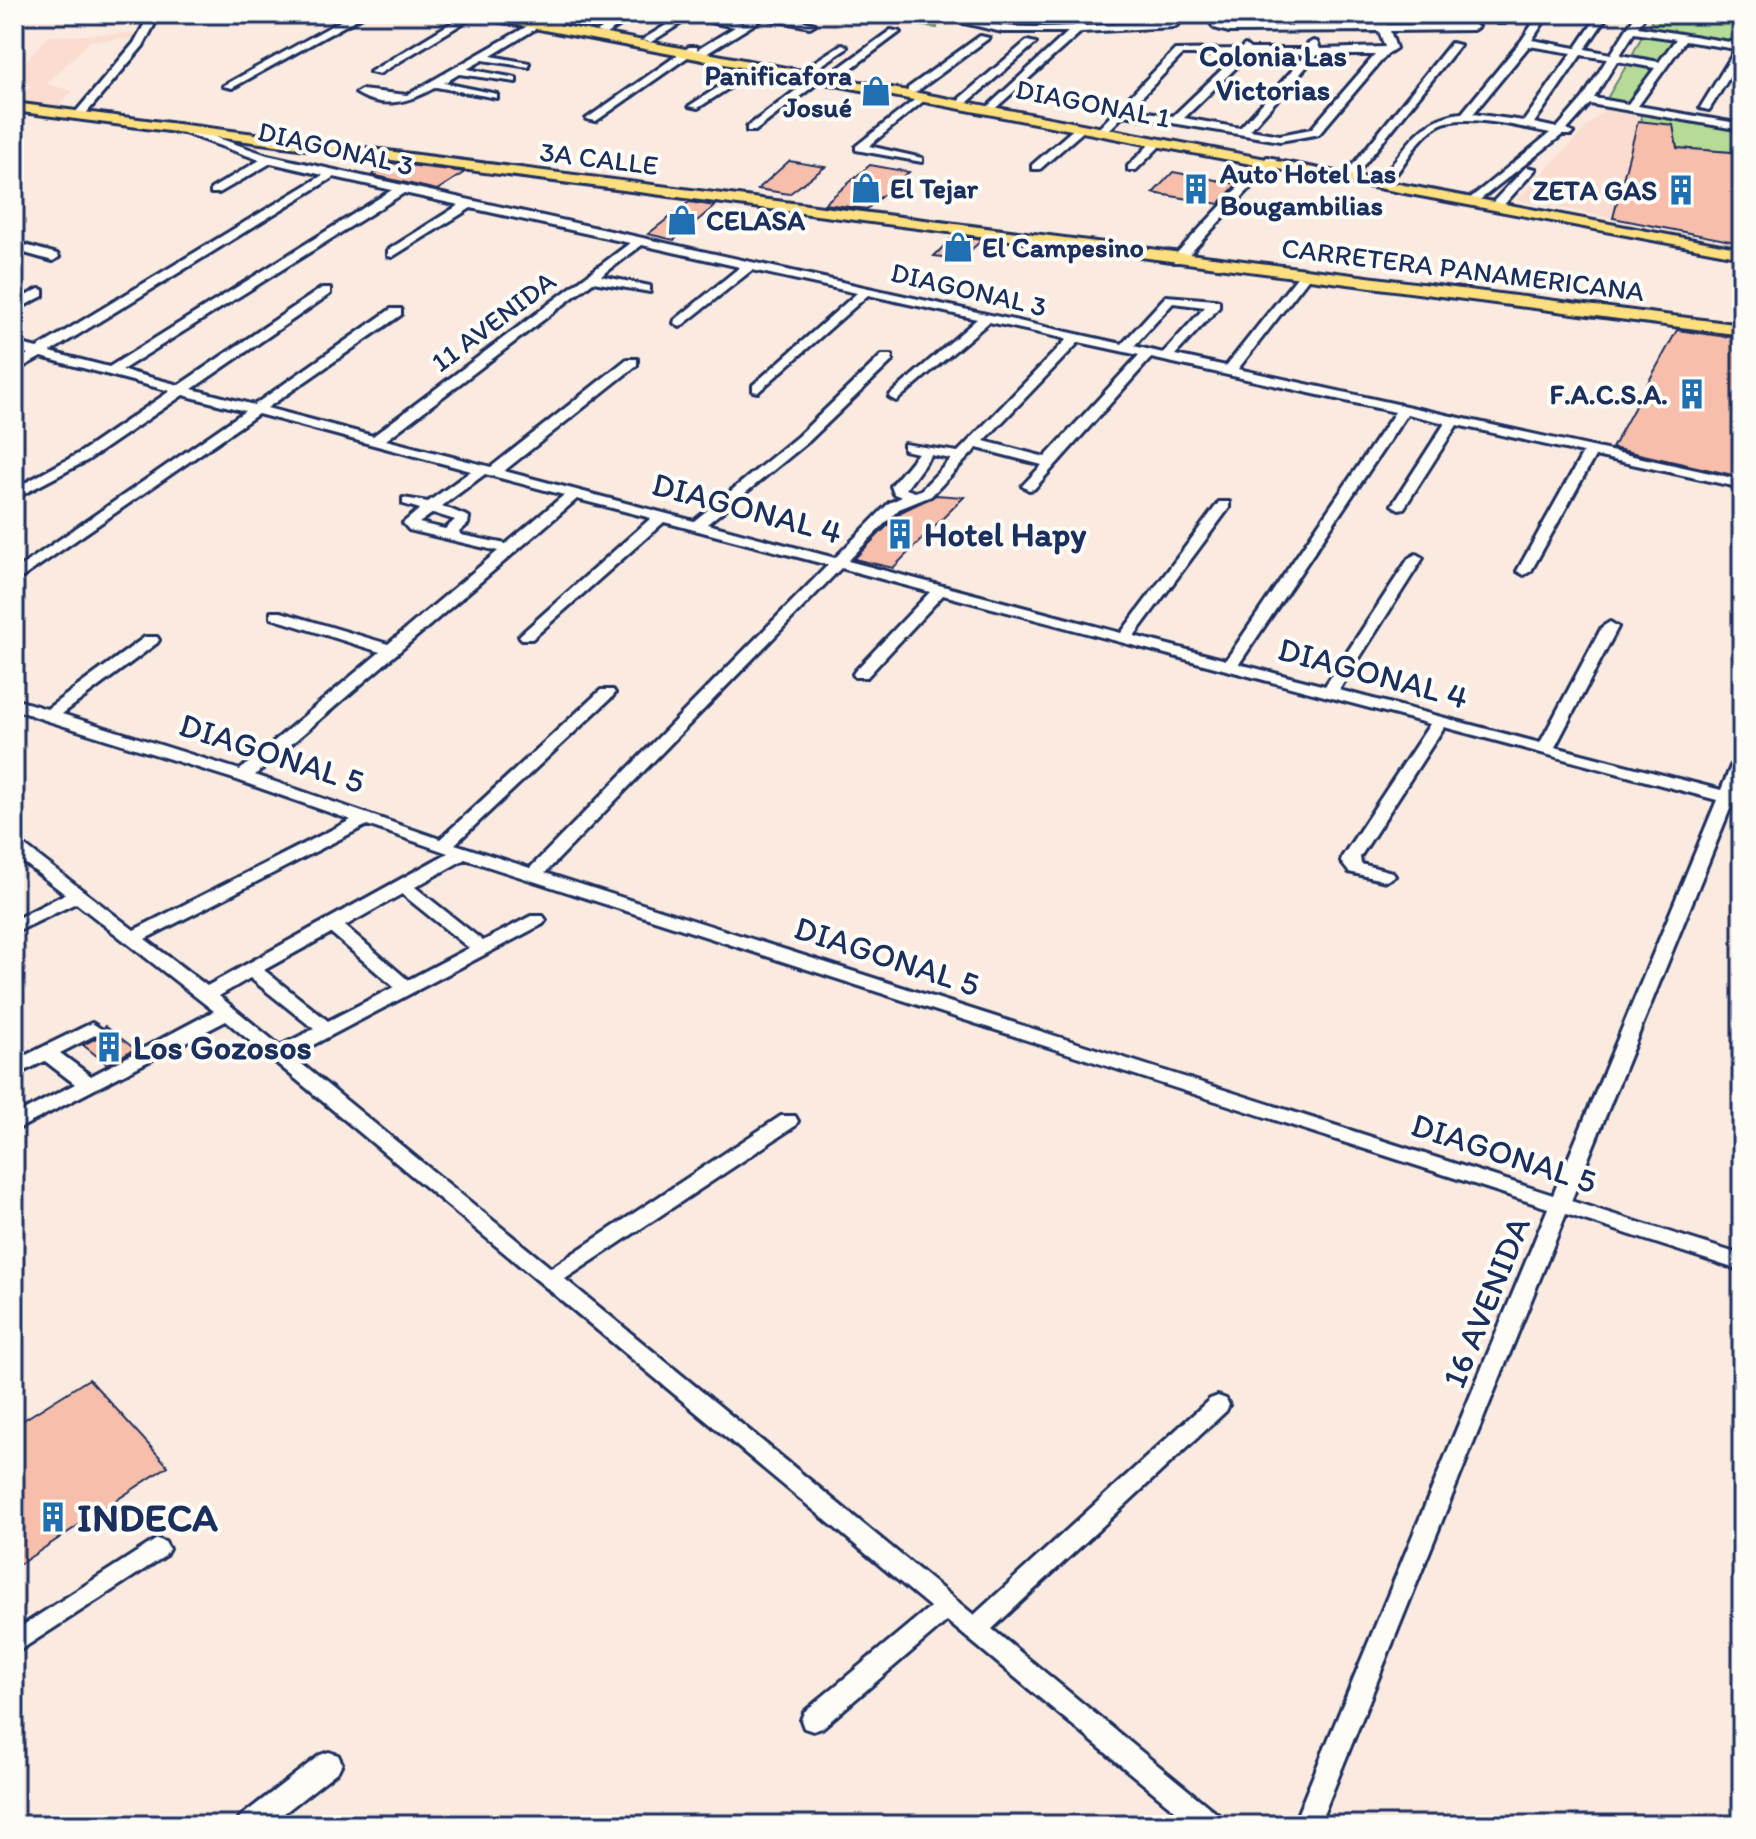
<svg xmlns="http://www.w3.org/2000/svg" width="1756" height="1839" font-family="Itim,sans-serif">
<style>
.built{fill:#faddd0}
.green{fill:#b5db96;stroke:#68857a;stroke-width:2}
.building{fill:#f7bfab;stroke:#1b2f5e;stroke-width:2}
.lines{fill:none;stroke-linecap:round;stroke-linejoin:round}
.minor-casing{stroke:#1b2f5e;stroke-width:6}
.major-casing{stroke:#1b2f5e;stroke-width:6}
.minor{fill:#fdfcf7;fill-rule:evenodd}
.major{fill:#fedf80;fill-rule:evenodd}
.labels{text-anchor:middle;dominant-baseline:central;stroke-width:8;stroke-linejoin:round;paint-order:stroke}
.far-poi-label{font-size:28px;font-weight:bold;fill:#1b2f5e;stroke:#fdfcf7;text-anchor:start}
.far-street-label{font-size:28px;fill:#1b2f5e;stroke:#fdfcf7}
.far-neighbourhood-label{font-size:30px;font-weight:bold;fill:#1b2f5e;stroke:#fdfcf7}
.street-label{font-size:34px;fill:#1b2f5e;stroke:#fdfcf7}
.poi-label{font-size:34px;font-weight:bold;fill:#1b2f5e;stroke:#fdfcf7;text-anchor:start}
.near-poi-label{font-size:40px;font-weight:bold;fill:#1b2f5e;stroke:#fdfcf7;text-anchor:start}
</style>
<rect width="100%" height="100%" fill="#fbeae0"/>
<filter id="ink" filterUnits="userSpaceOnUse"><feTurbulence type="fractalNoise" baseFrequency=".0125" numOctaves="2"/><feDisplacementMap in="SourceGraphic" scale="16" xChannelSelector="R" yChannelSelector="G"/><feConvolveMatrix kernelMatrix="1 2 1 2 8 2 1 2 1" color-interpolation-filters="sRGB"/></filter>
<g filter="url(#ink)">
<g class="built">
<polygon points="139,33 138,38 90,41 47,84 72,91 58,106 15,101 32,85 14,83 14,75 48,36"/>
<polygon points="1607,106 1641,113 1613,218 1517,200"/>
</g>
<g class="green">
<polygon points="850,14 934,14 937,28"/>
<polygon points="1653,14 1742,14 1739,45 1649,28"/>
<polygon points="1643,34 1676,39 1658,61 1631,57"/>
<polygon points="1629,61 1654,65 1629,104 1606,100"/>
<polygon points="1641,113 1742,129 1742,162 1731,152 1677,148 1670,129 1641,126"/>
</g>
<g class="building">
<polygon points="1638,121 1673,125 1677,148 1731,152 1742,162 1742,231 1735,242 1613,218"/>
<polygon points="789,161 825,167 789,194 758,189"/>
<polygon points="391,163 465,172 437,190 372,175"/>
<polygon points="870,165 909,172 867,209 824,204"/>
<polygon points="1173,172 1237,184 1219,204 1153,193"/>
<polygon points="689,202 715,206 674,240 648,234"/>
<polygon points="954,236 982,240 961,259 934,256"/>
<polygon points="1677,330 1742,339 1742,467 1737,476 1612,448"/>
<polygon points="936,495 964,497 893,568 854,559 901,512"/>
<polygon points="105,1026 135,1049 107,1064 83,1045 100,1036"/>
<polygon points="89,1379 168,1466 14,1568 14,1426"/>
</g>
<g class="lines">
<g class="minor-casing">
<g id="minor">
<polygon points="150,14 160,14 143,46 83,117 75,117 75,113 134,43"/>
<polygon points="353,14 366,14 232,88 223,86"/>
<polygon points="466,14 478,14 379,74 370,72"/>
<polygon points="563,14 575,14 552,29 544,29 544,25"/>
<polygon points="626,14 638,14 606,34 597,32"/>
<polygon points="684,14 696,14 651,42 642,40"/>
<polygon points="757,14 774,14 815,24 810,27 764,18 701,57 693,57 692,54 596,121 586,119 689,47 697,47 697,50 735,27 710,22 710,18 743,23"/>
<path d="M957 14H967L968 18C1001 30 1040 27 1074 26L1069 14H1079L1084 26 1174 21 1179 24 1174 27 1081 32 990 113 986 112V108L1068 32H1002L960 22Z"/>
<path d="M1205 14H1215L1222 24 1229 26 1377 25 1373 14H1383L1387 25 1473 24 1478 27 1473 30 1390 31 1396 48 1387 54 1319 134 1315 135 1280 141 1124 115 1106 133H1098V129L1175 50 1240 49 1245 45 1250 49H1309L1308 44 1313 41 1317 42 1320 49 1385 47 1379 31 1229 32 1214 28ZM1182 55H1237L1173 116 1130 109ZM1249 55H1306L1240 128 1184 118ZM1317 55H1375L1311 129 1280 135 1250 130Z"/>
<polygon points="1503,14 1514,14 1505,23 1497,23 1496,21"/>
<path d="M1539 14H1549L1532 40 1576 48 1599 14H1609L1585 49 1611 54 1636 14H1646L1638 27 1742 44V57L1709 110 1700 108 1736 49 1685 41 1638 106 1742 124V130L1590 104 1567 130 1573 133 1571 135H1562L1472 206 1466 202 1468 200 1550 133C1526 128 1462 112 1439 125 1418 137 1405 164 1390 182H1382V178C1405 148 1421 117 1462 113L1522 40ZM1634 33 1676 39 1659 62 1620 55ZM1529 46 1572 53 1524 121 1473 114ZM1581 55 1607 59 1583 98 1557 128 1534 123ZM1617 61 1655 68 1628 104 1594 98Z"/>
<path d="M533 23 542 25 491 56 529 63V67L483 60 467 69 516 78V82L459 74 444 83 497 94V98L436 87C410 102 383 110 356 93L361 90 407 95Z"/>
<polygon points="891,30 900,32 833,82 825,82 825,78"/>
<polygon points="980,36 989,38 916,92 908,92 908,88"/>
<polygon points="1027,41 1036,43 968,102 960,102 960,98"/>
<polygon points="1451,43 1460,45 1355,176 1347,176 1347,172"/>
<polygon points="842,44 847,47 846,49 811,72 802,70"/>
<polygon points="756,63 761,66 760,68 698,108 689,106"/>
<polygon points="815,76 824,78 755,131 747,131 747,127"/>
<polygon points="922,94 926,95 926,99 869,146 922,158 922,162 856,150 856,146"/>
<polygon points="1077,126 1087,128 1040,169 1032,169 1032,165"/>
<path d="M184 129H192L267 155 1122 344 1166 296 1215 300 1219 301V307L1175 355 1226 366 1301 272 1305 271 1311 275 1238 369 1742 480V488L1595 456 1531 571 1524 575 1517 571 1583 453 1457 425 1404 508 1399 509 1392 505 1445 423 1407 414 1239 664 1325 686 1409 558 1416 554 1423 558 1339 690 1540 743 1602 627 1610 622 1618 627 1555 747 1721 790 1734 759 1742 754V780L1736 794 1742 796V806L1732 804 1571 1201 1742 1255V1271L1566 1214 1319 1825H1293L1548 1208 465 859 415 887 483 941 531 916H543L546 920 543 924 292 1056 551 1268 781 1116H795L798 1121 795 1126 565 1279 974 1615 1210 1399 1218 1396 1226 1399 1229 1405 1226 1411 992 1629 1221 1817 1225 1825H1193L947 1621 822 1728 813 1731 804 1728 801 1720 804 1712 930 1607 226 1021 14 1131V1116L75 1084 45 1061 14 1076V1061L92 1023 101 1029 99 1033 60 1053 91 1076 214 1011 76 903 14 933V920L65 894 14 855V841L20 842 134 930 351 820 237 780 42 719 14 709V699L47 709 145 637H157L159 640 157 643 62 714 240 770 380 652 271 618V612H281L388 644 498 551 409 530 403 523 420 509 403 504V498L428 502 471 471 258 414 14 583V571L245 411 183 395 88 460 14 499V489L78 454 170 391 41 357 14 372V362L28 354 14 350V342L37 348 323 175 271 163 219 193H211V189L260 160 184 133ZM334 177 392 190 109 367 50 352ZM404 193 459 205 388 250V256L392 257 471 208 630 243 373 436 267 408 401 315V309H391L254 405 192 389 330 294V288H322L179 385 122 370ZM642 245 740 267 675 320 674 323 680 327 752 270 857 293 753 385V391L758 392 868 295 977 319 891 394 889 397 896 401 989 322 1067 339 958 452 904 444V450L918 453 891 486 894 494 902 497 889 503 835 558 707 524 808 442 892 361V355H882L798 436 694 521 504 471 637 365V359H627L491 467 386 440 593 282 650 292V286L601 276ZM1173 303 1205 307 1163 353 1134 346ZM1079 342 1139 355 1045 457 984 441ZM1151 358 1395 412 1226 660 1134 636 1229 508V502H1219L1121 633 848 561 899 509 931 496 977 448 1042 465 1022 486 1029 490 1034 489ZM931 455 951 459 921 490 915 492 906 489ZM485 474 564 495 506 544 461 535 459 532 468 524 469 517 442 506ZM577 499 651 518 522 633 519 636 522 639H532L664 522 828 565 530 868 455 844 613 696 615 693 613 690H601L440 839 255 775ZM433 513 455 520 445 529 419 523ZM841 568 930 592 855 671 853 674 855 677H867L943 595 1430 724 1342 857 1341 862 1349 872 1386 881 1395 876 1392 872 1361 864 1360 857 1444 727 1717 800 1553 1195 545 873ZM367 825 448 853 207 986 145 939ZM402 894 469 948 408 980 345 926ZM331 933 394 987 328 1021 264 970ZM250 978 314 1029 280 1046 219 996Z"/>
<polygon points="1154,140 1164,142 1136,170 1128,170 1128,166"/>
<polygon points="1267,157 1277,159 1182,262 1174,262 1174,256"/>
<polygon points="1526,167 1536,169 1500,209 1492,209 1492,203"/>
<polygon points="14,242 57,254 59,257 53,261 14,250"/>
<polygon points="39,289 43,290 43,296 14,311 14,302"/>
<polygon points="157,1539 165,1542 169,1549 165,1556 14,1654 14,1631"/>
<polygon points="329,1752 338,1755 342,1763 338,1771 269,1825 236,1825 240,1817 320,1755"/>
</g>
</g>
<g class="major-casing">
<g id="major">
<polygon points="475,14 501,14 1742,249 1742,257 481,18"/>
<polygon points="14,103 1742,325 1742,335 14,111"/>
</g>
</g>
<use href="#minor" class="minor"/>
<use href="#major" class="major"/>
</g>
</g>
<defs>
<g id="shop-bare" transform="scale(2.4)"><path d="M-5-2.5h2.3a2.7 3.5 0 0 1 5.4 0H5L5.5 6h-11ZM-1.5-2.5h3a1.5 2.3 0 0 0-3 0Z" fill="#1f6fb2" stroke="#fdfcf7" stroke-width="2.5" paint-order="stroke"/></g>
<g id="building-bare" transform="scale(2.4)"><path d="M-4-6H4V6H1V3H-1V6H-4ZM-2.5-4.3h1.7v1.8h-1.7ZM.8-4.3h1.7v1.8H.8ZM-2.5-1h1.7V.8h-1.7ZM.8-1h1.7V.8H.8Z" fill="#1f6fb2" stroke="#fdfcf7" stroke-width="2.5" paint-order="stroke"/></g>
</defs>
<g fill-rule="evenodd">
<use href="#shop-bare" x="876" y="91"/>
<use href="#shop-bare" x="866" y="188"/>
<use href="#building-bare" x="1196" y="189"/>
<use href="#building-bare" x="1681" y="190"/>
<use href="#shop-bare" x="682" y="220"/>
<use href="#shop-bare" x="958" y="247"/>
<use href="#building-bare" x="1692" y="394"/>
<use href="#building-bare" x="900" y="534"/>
<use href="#building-bare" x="109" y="1047"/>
<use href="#building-bare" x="53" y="1517"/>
</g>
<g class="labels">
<g class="far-poi-label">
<text x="852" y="75" text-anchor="end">Panificafora<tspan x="852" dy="32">Josué</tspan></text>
<text x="1220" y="173">Auto Hotel Las<tspan x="1220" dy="32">Bougambilias</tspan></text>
<text x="890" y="188">El Tejar</text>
<text x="1657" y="190" text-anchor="end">ZETA GAS</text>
<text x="706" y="220">CELASA</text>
<text x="982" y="247">El Campesino</text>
<text x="1668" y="394" text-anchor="end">F.A.C.S.A.</text>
</g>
<g class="far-street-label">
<text transform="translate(1093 103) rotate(11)">DIAGONAL 1</text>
<text transform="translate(336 148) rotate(13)">DIAGONAL 3</text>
<text transform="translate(599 158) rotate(7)">3A CALLE</text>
<text transform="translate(1463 269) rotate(7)">CARRETERA PANAMERICANA</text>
<text transform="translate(969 289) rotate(13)">DIAGONAL 3</text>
<text transform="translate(493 321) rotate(-37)">11 AVENIDA</text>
</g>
<g class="far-neighbourhood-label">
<text x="1273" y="55">Colonia Las<tspan x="1273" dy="34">Victorias</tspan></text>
</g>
<g class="street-label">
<text transform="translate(747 508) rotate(15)">DIAGONAL 4</text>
<text transform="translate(1373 673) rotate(15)">DIAGONAL 4</text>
<text transform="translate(272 753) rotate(18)">DIAGONAL 5</text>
<text transform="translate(887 956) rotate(18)">DIAGONAL 5</text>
<text transform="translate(1504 1153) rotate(18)">DIAGONAL 5</text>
<text transform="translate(1486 1302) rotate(-68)">16 AVENIDA</text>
</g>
<g class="poi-label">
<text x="924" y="534">Hotel Hapy</text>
<text x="133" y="1047">Los Gozosos</text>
</g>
<g class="near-poi-label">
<text x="77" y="1517">INDECA</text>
</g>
</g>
<rect width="1756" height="1839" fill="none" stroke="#fdfcf7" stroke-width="48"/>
<rect x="24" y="24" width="1708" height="1791" fill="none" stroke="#1b2f5e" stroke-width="3" filter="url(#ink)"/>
</svg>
